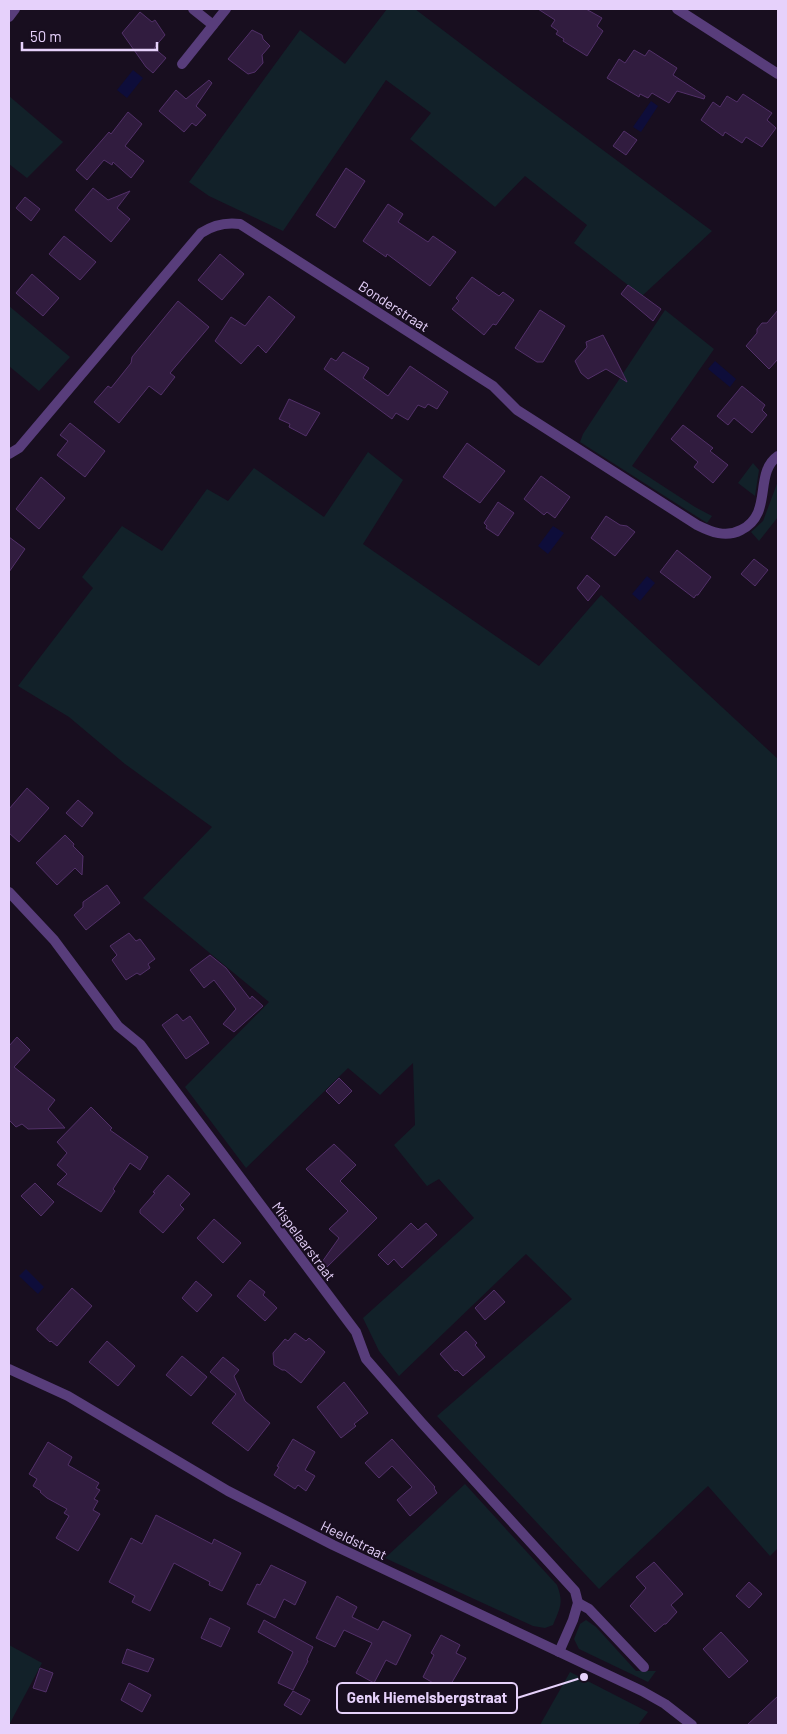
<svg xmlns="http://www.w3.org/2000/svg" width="787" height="1734" font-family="Barlow,sans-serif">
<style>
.green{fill:#122129}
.water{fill:#0e0d3a}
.building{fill:#311c3f;stroke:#523069}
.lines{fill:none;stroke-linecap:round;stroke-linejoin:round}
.minor{stroke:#583d7b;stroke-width:10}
.labels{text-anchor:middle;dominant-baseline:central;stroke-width:4;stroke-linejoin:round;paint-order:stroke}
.street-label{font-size:14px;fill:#e6d1fb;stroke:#180e1f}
.leader{fill:none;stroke:#e6d1fb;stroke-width:2}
.callout-dot{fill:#e6d1fb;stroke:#180e1f;stroke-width:2}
.callout{fill:#180e1f;stroke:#e6d1fb;stroke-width:2}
.callout-label{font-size:15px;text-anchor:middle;font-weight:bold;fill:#e6d1fb}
</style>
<rect width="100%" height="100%" fill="#180e1f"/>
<g class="green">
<polygon points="387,9 415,9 518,87 712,231 642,296 574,243 587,225 525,176 495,207 410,139 431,113 386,80 283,231 209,196 189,182 300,30 345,64"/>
<polygon points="9,96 63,142 27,178 9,164"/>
<polygon points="9,306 70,357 39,391 9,366"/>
<polygon points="665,310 714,349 632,466 695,507 712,516 707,523 580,442 583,434"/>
<polygon points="368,452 403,480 363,544 539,666 601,595 778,759 778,1548 770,1556 708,1486 599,1589 437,1416 572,1299 526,1254 399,1376 379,1351 363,1318 474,1218 439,1179 427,1186 394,1145 415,1125 413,1063 380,1095 348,1068 246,1168 185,1087 269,1002 143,898 212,827 125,764 69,717 18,686 93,588 82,577 122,526 162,551 207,489 228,501 254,468 324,517"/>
<polygon points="753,463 759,470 755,496 738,483"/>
<polygon points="778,481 778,517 759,541 751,532 763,521"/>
<path d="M465 1484 557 1585C564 1603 560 1608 553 1625L545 1628 533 1626 385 1558Z"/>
<polygon points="586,1620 596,1627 636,1671 656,1671 648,1682 579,1649 574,1639 580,1624"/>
<polygon points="9,1645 42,1663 9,1725"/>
<polygon points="570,1672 648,1712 638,1725 540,1725"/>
</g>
<g class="water">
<polygon points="133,70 143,78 127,98 117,90"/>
<polygon points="651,101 658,106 641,132 633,127"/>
<polygon points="715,361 736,379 730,387 708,369"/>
<polygon points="553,526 564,533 548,554 538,546"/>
<polygon points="647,576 655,583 640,601 632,594"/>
<polygon points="26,1269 44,1287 38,1294 19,1276"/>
</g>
<g class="building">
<polygon points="538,9 586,9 602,18 597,26 603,31 587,56 563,41 564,39 556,34 558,31 551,26 555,20"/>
<polygon points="140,12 152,22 155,20 165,35 154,48 166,58 153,73 146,67 122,33"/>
<polygon points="252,30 262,35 263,39 270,46 262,55 263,63 255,72 248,74 228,59"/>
<polygon points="634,50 645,56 649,50 677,68 673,75 705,96 704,99 677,91 669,103 652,93 648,98 640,94 639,97 607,78 619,59 625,63"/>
<polygon points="209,80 212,83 196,106 206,115 196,126 192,123 184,132 159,111 176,90 186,99"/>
<polygon points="743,94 772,113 767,120 776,128 762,147 746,137 742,143 725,132 723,136 701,120 713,102 720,107 727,96 737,102"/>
<polygon points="128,112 142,124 125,146 144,161 131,178 113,162 112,165 104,160 87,180 76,170 109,132 111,134"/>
<polygon points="624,131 637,140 626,155 613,146"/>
<polygon points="346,168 365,181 335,228 316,215"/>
<polygon points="93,188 108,200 130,191 117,208 130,219 111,242 75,210"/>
<polygon points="25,197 40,209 31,221 16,208"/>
<polygon points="388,204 403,214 398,222 428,242 433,236 456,252 430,286 387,254 386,257 363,241"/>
<polygon points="64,236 96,262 80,280 49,254"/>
<polygon points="220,254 244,274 222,300 198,280"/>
<polygon points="32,274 59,298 43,316 16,293"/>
<polygon points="472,277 499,296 503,292 514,300 496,325 493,324 484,335 452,309 459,301 456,298"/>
<polygon points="628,285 661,309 653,321 621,294"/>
<polygon points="269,296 295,317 266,353 258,345 241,364 215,341 231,317 245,326"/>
<polygon points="178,301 209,327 170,373 175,377 161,395 149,386 119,423 94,402 108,386 111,388 131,363 132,357"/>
<polygon points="540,310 565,326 543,362 537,362 515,348"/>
<polygon points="778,310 778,359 769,369 746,346 757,333 757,329 762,323 767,323"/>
<polygon points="603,335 614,356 627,382 606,369 588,379 581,373 575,361 587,347 586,342"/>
<polygon points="343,352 369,368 363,378 388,396 410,366 448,392 437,409 428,404 425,408 418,405 408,420 396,413 392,419 324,369 331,358 336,361"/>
<polygon points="742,386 765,405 762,410 767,415 752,433 734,418 728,425 717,416"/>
<polygon points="289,399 320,413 306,436 289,427 290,424 279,419"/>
<polygon points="70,423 105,451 85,477 57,455 68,441 60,435"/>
<polygon points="683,425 713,448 710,451 728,465 713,483 694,467 698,462 671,439"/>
<polygon points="467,443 505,471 480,503 443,477"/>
<polygon points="541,476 570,497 555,518 547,512 544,515 524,499"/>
<polygon points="41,477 65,498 39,529 16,509"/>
<polygon points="498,502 514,513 498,536 486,528 487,526 484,523"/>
<polygon points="606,516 620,525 627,526 635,532 615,556 591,538"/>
<polygon points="9,537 25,549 9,572"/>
<polygon points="677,550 711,577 698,595 696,595 694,598 660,572"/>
<polygon points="754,559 768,570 755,586 741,574"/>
<polygon points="587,575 600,586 588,601 577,588"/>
<polygon points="27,788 49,808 19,842 9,833 9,809"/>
<polygon points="78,800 93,813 82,827 66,813"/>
<polygon points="65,835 74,844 73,846 83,856 82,875 75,868 57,885 36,863"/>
<polygon points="107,885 120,903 86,930 74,915 83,907 83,902"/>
<polygon points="129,933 136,941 140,939 155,959 148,964 150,968 140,975 137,973 126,980 112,960 117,955 110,946"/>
<polygon points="210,955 226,968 250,999 252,996 263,1006 234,1032 223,1024 236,1009 214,980 204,988 190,970"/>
<polygon points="177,1014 183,1021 190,1016 209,1043 186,1059 162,1025"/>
<polygon points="17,1037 30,1050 14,1067 55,1100 48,1109 65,1128 28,1129 22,1124 16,1127 9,1120 9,1046"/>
<polygon points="339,1078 352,1091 339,1104 326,1091"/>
<polygon points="91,1107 112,1128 110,1130 148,1157 140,1170 130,1163 113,1189 115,1191 101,1212 57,1184 67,1174 57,1165 67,1153 57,1142"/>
<polygon points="334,1144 356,1165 340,1181 377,1218 327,1267 322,1262 339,1238 329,1229 348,1211 306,1169"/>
<polygon points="168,1175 190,1194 180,1205 184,1209 163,1233 140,1213 140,1210 155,1193 153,1192"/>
<polygon points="35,1183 54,1202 41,1216 21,1196"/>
<polygon points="214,1219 241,1243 223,1263 197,1238"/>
<polygon points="411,1223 418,1230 426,1223 437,1235 402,1268 394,1259 388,1265 378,1255"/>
<polygon points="250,1280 265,1292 263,1295 277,1308 265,1321 237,1296"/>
<polygon points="196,1281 212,1295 197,1312 182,1298"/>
<polygon points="72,1288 92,1306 57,1346 51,1341 50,1342 37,1330 37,1328"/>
<polygon points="494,1290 505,1302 485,1320 475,1308"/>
<polygon points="466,1331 477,1343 475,1345 485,1357 463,1376 457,1370 455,1371 440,1354"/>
<polygon points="295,1333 306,1341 309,1338 325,1352 301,1383 285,1370 282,1370 274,1365 273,1353 285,1339 288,1341"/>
<polygon points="107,1341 135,1366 118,1386 89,1362"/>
<polygon points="182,1356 207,1377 191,1396 166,1375"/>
<polygon points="223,1357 239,1370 234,1376 245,1401 270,1423 248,1451 212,1423 236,1394 210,1372"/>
<polygon points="344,1382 368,1413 354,1424 356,1426 341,1438 317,1407"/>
<polygon points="293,1439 315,1452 305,1470 315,1476 306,1491 298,1485 295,1489 274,1475 279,1467 277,1466"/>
<polygon points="392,1439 435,1487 434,1488 437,1493 410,1516 397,1500 412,1487 392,1466 379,1478 365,1463"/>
<polygon points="48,1442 72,1457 68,1465 99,1483 96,1488 100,1490 94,1499 98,1501 93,1510 100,1514 78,1551 56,1538 69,1516 64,1513 67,1509 47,1498 40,1492 41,1491 33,1486 37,1479 29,1474"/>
<polygon points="156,1515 212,1544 214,1539 241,1553 222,1591 209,1585 210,1582 174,1563 150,1611 132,1602 135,1596 109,1582 131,1538 142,1544"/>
<polygon points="654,1562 683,1594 671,1605 677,1612 666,1624 664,1624 655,1632 630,1606 646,1588 636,1577"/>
<polygon points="271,1565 306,1582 295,1605 284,1599 275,1618 247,1604 257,1584 260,1585"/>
<polygon points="749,1582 762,1594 749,1608 736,1596"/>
<polygon points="337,1596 357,1607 352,1617 378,1630 383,1621 411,1635 396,1665 386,1660 374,1683 356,1673 372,1643 344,1630 335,1647 316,1638"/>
<polygon points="210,1618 230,1628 221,1647 201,1638"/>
<polygon points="264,1620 313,1647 307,1660 308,1661 293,1690 278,1683 293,1652 258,1632"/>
<polygon points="721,1632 748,1661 729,1678 703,1649"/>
<polygon points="441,1635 460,1645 456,1653 466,1658 447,1691 423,1677 434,1655 431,1653"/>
<polygon points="127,1649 154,1659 148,1672 122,1663"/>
<polygon points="40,1668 53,1673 46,1692 33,1688"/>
<polygon points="129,1683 151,1695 142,1712 121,1700"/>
<polygon points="293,1691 310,1700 301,1715 284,1705"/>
<polygon points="778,1696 778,1725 747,1725"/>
</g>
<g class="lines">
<g class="minor">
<polyline points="193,9 213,25"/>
<polyline points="677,9 778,74"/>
<polyline points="9,17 15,9"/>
<polyline points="182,64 226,9"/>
<path d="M9 454 19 448 201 233C213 225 225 222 240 224L493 386 517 410 697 525C711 532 726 538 741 530 774 514 753 473 778 456"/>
<polyline points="9,892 54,940 118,1026 140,1044 356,1332 366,1359 421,1422 575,1591 578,1603 573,1620 559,1652"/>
<polyline points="9,1369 68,1396 228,1491 333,1545 642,1691 665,1704 692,1725"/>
<polyline points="578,1603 589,1609 644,1667"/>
</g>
</g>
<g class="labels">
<g class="street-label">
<text transform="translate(394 306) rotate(33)">Bonderstraat</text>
<text transform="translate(304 1241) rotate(53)">Mispelaarstraat</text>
<text transform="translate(354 1540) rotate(26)">Heeldstraat</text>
</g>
</g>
<path class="leader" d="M584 1677L517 1698"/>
<circle class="callout-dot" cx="584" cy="1677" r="5"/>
<rect class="callout" x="337" y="1683" width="180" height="30" rx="5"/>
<g class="callout-label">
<text x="427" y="1703">Genk Hiemelsbergstraat</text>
</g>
<rect width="787" height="1734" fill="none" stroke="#e6d1fb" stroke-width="20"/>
<path d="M22 42v8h135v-8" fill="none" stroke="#e6d1fb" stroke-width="2.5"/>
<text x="30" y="42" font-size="15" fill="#e6d1fb" stroke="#180e1f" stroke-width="4" paint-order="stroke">50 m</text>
</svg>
